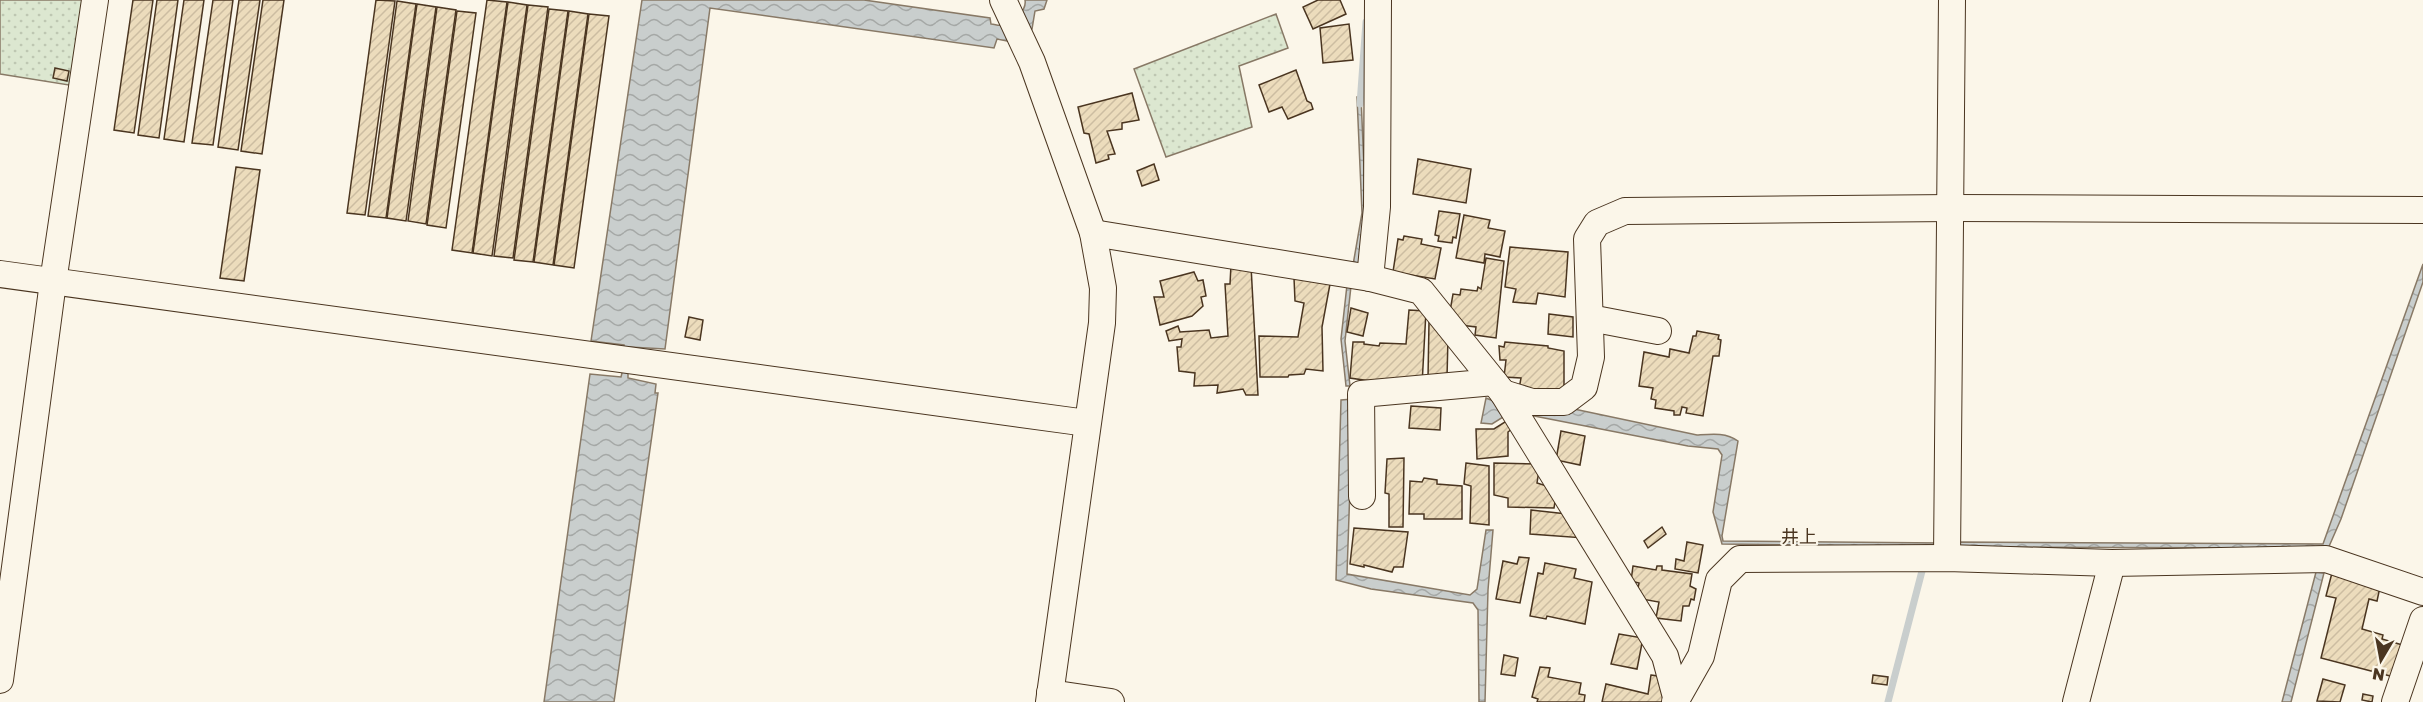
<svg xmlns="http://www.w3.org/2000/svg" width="2423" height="702" font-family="'Golos Text','Noto Sans JP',sans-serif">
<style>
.grass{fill:url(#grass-dots);stroke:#887966;stroke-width:1.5}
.water{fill:url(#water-waves);stroke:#887966;stroke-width:1.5}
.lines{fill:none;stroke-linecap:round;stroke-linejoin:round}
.stream{stroke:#c9cecd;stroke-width:7}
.building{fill:url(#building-hatch);stroke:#4a3520;stroke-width:1.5}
.minor-casing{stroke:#4a3520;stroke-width:28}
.minor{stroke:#fbf6e9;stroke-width:26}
.labels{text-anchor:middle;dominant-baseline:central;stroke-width:4.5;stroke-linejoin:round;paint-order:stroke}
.neighbourhood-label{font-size:18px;fill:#4a3520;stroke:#fbf6e9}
</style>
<defs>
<pattern id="grass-dots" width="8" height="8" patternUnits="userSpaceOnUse" patternTransform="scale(1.5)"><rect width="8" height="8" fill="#dce7d0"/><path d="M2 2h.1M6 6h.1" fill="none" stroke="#bec7b2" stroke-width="1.8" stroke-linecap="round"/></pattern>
<pattern id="water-waves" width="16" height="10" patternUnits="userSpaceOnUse" patternTransform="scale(1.5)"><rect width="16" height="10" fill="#c9cecd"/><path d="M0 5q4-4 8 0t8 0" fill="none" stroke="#a5a8a6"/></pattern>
<pattern id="building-hatch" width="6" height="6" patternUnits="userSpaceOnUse" patternTransform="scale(1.5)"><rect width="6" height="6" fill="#ecdcbc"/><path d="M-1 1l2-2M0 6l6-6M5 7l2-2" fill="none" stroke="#ccbda1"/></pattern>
</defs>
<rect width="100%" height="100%" fill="#fbf6e9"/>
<g class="grass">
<polygon points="0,0 87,0 75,86 0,74"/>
<polygon points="1276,14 1288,48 1239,66 1252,127 1166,157 1134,69"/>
</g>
<g class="water">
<path d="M642 0H864L990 18 991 24C995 24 998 26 1002 25 1013 23 1027 11 1025 0H1047L1044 9 1035 11 1032 29 1007 41 997 39 994 48 710 8 665 349 630 347V352L624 350V345L591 341Z"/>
<polygon points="1357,97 1361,97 1366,214 1358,266 1353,265 1362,213"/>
<polygon points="2423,264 2423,282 2341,519 2327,551 2322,548 1960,547 1960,542 2323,544"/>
<polygon points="1347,285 1351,286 1345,341 1350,386 1346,386 1341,339"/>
<polygon points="623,369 628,370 628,378 656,384 655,393 658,393 614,702 544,702 590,374 621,377"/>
<path d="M1486 398 1503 405 1574 409 1697 435C1711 434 1726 432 1738 441L1722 536 1723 541 1941 543V547L1722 544 1713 512 1722 455 1718 449 1688 446 1529 415 1503 417 1492 424 1481 423Z"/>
<polygon points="1353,399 1347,574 1470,595 1477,589 1486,530 1493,530 1488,590 1485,702 1479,702 1478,610 1473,603 1371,589 1336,580 1341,400"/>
<polygon points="2316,572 2324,573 2291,702 2282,702"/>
</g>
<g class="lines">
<g class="stream">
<polyline points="1360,104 1366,22"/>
<polyline points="1888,702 1922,571"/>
</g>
</g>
<g class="building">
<polygon points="133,0 153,0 134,133 114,130"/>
<polygon points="157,0 178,0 159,138 138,135"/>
<polygon points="184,0 204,0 184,142 164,139"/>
<polygon points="213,0 233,0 213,145 192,143"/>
<polygon points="239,0 260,0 238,150 218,147"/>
<polygon points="263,0 284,0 262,154 241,151"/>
<polygon points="376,0 395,1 365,215 347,213"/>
<polygon points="487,0 507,2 472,253 452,250"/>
<polygon points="1318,0 1340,0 1346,14 1313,29 1303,7"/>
<polygon points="397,1 416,4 386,218 368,216"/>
<polygon points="508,2 527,5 492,256 473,253"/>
<polygon points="417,4 436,7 406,221 387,218"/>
<polygon points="528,5 548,7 513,258 494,256"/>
<polygon points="437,7 456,10 426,224 408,221"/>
<polygon points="549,9 568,11 533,262 514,260"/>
<polygon points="457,11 476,13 446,228 427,225"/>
<polygon points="569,11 588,14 553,265 534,262"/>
<polygon points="589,14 609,16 574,268 554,265"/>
<polygon points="1349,24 1353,60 1323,63 1320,28"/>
<polygon points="55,68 69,71 67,81 53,78"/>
<polygon points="1296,70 1307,101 1311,103 1313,109 1288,119 1282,107 1269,112 1259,85"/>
<polygon points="1132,93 1139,120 1122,123 1122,129 1107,131 1115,154 1108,155 1109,159 1096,163 1089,134 1084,133 1078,107"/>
<polygon points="1418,159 1471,169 1466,203 1413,194"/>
<polygon points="1154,164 1159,180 1142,186 1137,171"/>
<polygon points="236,167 260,170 244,281 220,278"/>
<polygon points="1439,211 1460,214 1456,238 1453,237 1452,243 1438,241 1439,236 1435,235"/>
<polygon points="1464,215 1490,220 1488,228 1505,231 1500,257 1485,254 1484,263 1456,258"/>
<polygon points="1404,236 1422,239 1421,244 1441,248 1435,279 1393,272 1398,239 1403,240"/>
<polygon points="1510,247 1568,252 1565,297 1538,293 1536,304 1513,302 1516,289 1505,287"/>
<polygon points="1486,258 1504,261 1496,338 1475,335 1476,327 1460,325 1450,311 1453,294 1460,295 1461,289 1477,291 1478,287 1481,289"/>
<polygon points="1231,265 1251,266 1258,395 1246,395 1243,389 1217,393 1218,385 1194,386 1195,373 1179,371 1177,347 1181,347 1182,339 1169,341 1166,331 1178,326 1180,332 1209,330 1211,338 1228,336 1225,284 1230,284"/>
<polygon points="1194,272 1198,281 1203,280 1206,296 1201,297 1203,306 1192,316 1160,325 1154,297 1164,297 1160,281"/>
<polygon points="1294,278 1330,284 1322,327 1323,371 1306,369 1304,374 1289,375 1288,377 1260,377 1259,336 1298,337 1304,303 1295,301"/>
<polygon points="1351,308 1368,313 1363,336 1347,332"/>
<polygon points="1409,310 1426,311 1422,385 1405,386 1350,378 1353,342 1364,342 1364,344 1379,346 1380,343 1406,344"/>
<polygon points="1549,314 1573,317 1573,337 1548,334"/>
<polygon points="689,317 703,320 700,340 685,337"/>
<polygon points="1429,322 1437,323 1448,337 1447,378 1428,378"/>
<polygon points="1697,331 1719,335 1718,339 1721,340 1719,356 1713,356 1703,416 1686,413 1687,408 1682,407 1680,415 1674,415 1674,411 1655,408 1656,400 1651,399 1653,388 1639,386 1644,352 1669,357 1670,349 1689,353 1693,336 1696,336"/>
<polygon points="1505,342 1548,346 1548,348 1564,351 1564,392 1519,389 1521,378 1504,377 1506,360 1500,360 1499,346 1504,347"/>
<polygon points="1411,406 1441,408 1440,430 1409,428"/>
<polygon points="1508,420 1513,428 1508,432 1508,456 1477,459 1476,429 1494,429"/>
<polygon points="1561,431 1585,436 1580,465 1556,460"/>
<polygon points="1404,458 1403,527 1389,527 1389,494 1385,493 1387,459"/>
<polygon points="1466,463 1489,466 1489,525 1470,523 1471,486 1464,484"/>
<polygon points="1494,463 1540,464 1537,483 1553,488 1556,495 1554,508 1508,507 1508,498 1494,495"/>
<polygon points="1424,478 1437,480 1437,484 1462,486 1462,519 1424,519 1424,514 1409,514 1410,481 1422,482"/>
<polygon points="1531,510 1567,514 1584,538 1530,534"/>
<polygon points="1662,527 1666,534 1648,548 1644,541"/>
<polygon points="1354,528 1408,532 1403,567 1394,567 1392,572 1364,565 1364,567 1350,564"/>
<polygon points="1687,542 1703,545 1698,573 1675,569 1676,559 1684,561"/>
<polygon points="1519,557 1529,558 1520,603 1496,599 1503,561 1517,564"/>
<polygon points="1545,563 1576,569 1574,578 1592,582 1585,624 1547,616 1546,619 1530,616 1538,573 1543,574"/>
<polygon points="1633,566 1656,570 1657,566 1662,566 1662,570 1692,574 1690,586 1696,589 1694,600 1691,599 1689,606 1683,606 1681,621 1656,618 1659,602 1636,598 1639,583 1631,581"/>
<polygon points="2333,569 2380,587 2377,601 2369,599 2362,629 2383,635 2382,639 2406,646 2398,678 2321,658 2336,598 2326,596"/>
<polygon points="1619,634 1643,638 1637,669 1611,664"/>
<polygon points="1504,655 1518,658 1515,676 1501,674"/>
<polygon points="1540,667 1550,668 1548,677 1581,683 1579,694 1585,695 1584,702 1537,702 1538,699 1532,697"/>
<polygon points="1651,675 1665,677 1667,702 1602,702 1606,684 1648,694"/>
<polygon points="1873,675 1888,677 1887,685 1872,683"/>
<polygon points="2323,679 2345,685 2340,702 2317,701"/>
<polygon points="2363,694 2373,696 2372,702 2362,700"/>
</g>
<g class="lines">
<g class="minor-casing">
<g id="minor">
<polyline points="1003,0 1032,62 1093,233 1103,288 1102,323 1049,702"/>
<polyline points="1093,233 1370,278 1421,291 1503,393 1665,656 1676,697"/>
<polyline points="0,274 1087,423"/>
<polyline points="1370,278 1377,207 1378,0"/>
<polyline points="1590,318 1658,331"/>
<polyline points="1503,393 1532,402 1564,402 1584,387 1591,357 1587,239 1597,223 1625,211 1952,208 2423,210"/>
<polyline points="1362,496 1361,394 1494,382"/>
<polyline points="1947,558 1952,0"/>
<polyline points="0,680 53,282 95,0"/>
<polyline points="1050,693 1111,702"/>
<polyline points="1675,702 1701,656 1719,580 1740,559 1947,558 2112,563 2326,559 2423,592"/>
<polyline points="2076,702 2112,563"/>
<polyline points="2395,702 2423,620"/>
</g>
</g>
<use href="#minor" class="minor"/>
</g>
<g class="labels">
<g class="neighbourhood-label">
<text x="1799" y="536">井上</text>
</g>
</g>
<g transform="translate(2381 660) rotate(190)" stroke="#fbf6e9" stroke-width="4.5" paint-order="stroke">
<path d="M0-4.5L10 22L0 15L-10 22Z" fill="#4a3520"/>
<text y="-9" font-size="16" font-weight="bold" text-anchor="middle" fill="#4a3520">N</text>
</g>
</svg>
